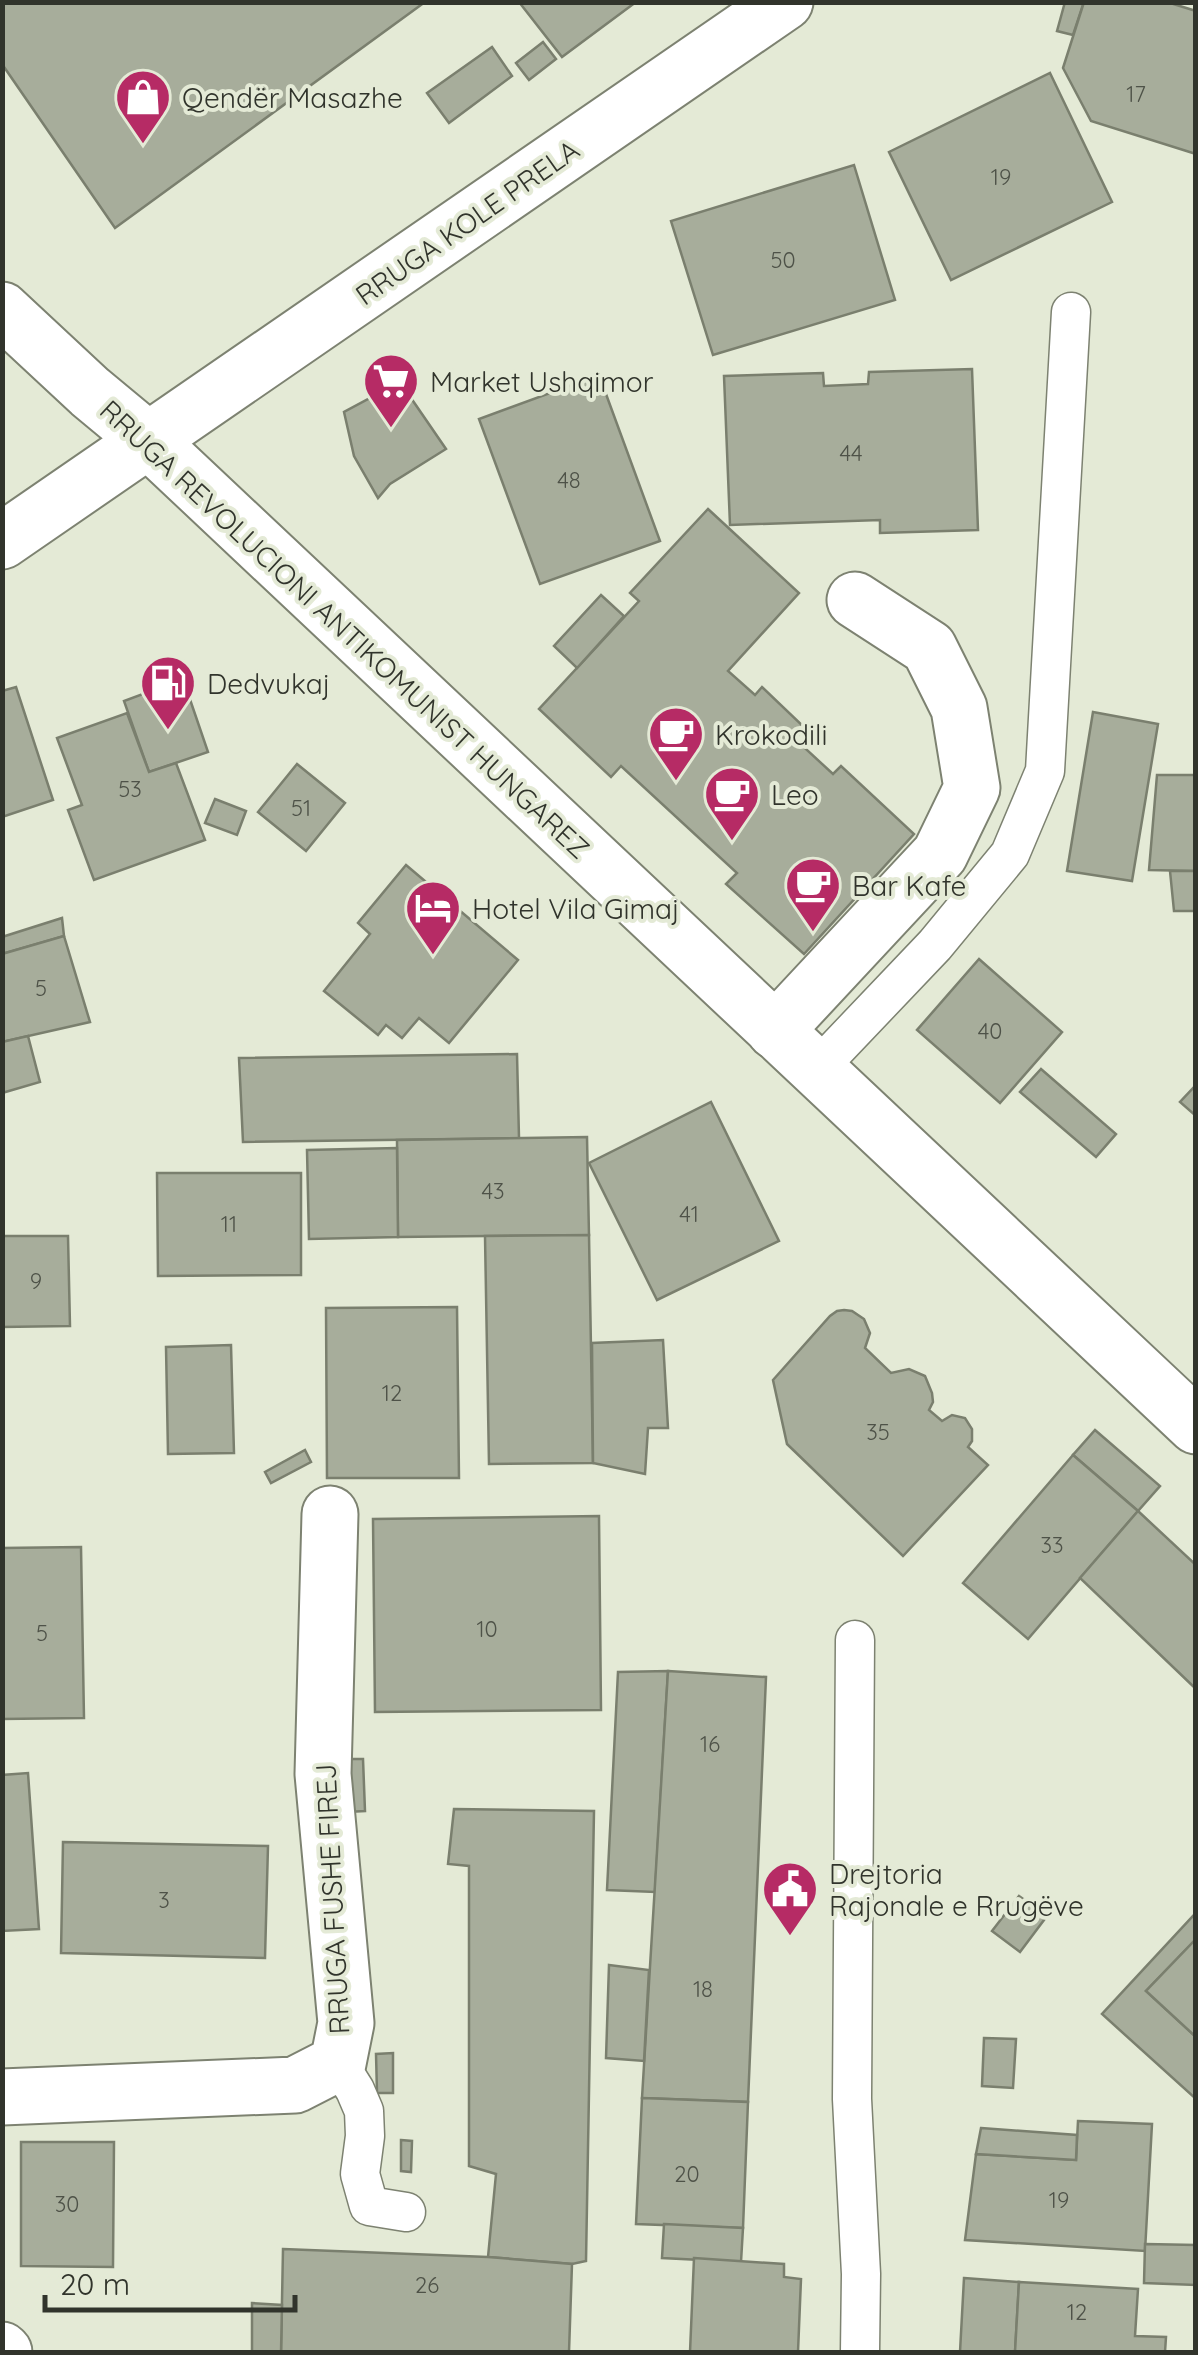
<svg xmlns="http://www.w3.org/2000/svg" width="1198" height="2355" font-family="Quicksand,sans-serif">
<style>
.building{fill:#a7ad9b;stroke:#7a7f6e;stroke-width:2.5}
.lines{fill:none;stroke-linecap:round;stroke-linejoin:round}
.service-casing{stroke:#7d8271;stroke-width:41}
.minor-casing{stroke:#7d8271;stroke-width:59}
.tertiary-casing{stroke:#7d8271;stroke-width:59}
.secondary-casing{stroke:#7d8271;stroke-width:59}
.service{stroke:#fff;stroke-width:38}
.minor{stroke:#fff;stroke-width:55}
.tertiary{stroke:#fff;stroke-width:55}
.secondary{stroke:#fff;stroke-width:55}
.labels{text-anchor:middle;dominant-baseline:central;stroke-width:8;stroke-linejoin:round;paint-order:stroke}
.number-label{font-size:22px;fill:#4e5248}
.poi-label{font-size:28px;fill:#31342c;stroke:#e4ead6;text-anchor:start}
.street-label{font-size:28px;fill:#31342c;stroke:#e4ead6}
</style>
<rect width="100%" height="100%" fill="#e4ead6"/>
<g class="building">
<polygon points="2,2 425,2 115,228 2,64"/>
<polygon points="519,2 636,2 562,57"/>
<polygon points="1065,2 1084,2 1073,35 1057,31"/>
<polygon points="1084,2 1167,2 1196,11 1196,154 1091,121 1063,68"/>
<polygon points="543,42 556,59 529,80 516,63"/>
<polygon points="492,47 512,76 449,123 427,93"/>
<polygon points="1050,73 1112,202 951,280 889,152"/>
<polygon points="854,165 895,300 713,355 671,221"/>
<polygon points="972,369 978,530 880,533 880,520 730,525 724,376 823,373 824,386 868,384 869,372"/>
<polygon points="599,375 660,541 540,584 479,419"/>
<polygon points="400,382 446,449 390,484 378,498 354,456 344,412"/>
<polygon points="708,509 799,593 728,671 755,695 762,687 805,728 795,739 833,774 841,766 914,834 804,954 726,884 737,873 621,766 611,777 539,709 639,601 630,593"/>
<polygon points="601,595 624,616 577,668 554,646"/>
<polygon points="183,679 208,752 149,772 124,701"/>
<polygon points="16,687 53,800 2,817 2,691"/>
<polygon points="1093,712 1158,724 1132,881 1067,871"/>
<polygon points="127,713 149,772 176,763 205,840 94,880 68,810 82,805 57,738"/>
<polygon points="297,764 345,803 306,851 258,812"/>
<polygon points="1157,775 1196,775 1196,871 1149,870"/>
<polygon points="215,799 246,811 237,835 205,823"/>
<polygon points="406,865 518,960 449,1043 419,1018 402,1038 386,1025 378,1035 324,991 370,934 358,923"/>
<polygon points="1170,871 1196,871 1196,911 1174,911"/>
<polygon points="62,918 64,936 2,954 2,937"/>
<polygon points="64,936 90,1022 2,1042 2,954"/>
<polygon points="979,959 1062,1032 1000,1103 917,1030"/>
<polygon points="28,1036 40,1082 2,1093 2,1042"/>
<polygon points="517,1054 519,1138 243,1142 239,1058"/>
<polygon points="1041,1069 1116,1134 1096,1157 1020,1092"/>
<polygon points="1196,1085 1196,1116 1180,1102"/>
<polygon points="711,1102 779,1241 657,1300 589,1163"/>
<polygon points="587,1137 589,1235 398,1237 397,1140"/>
<polygon points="397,1148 398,1237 309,1239 307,1150"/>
<polygon points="157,1173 301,1173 301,1275 158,1276"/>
<polygon points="589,1235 593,1463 489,1464 485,1236"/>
<polygon points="2,1236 68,1236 70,1326 2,1327"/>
<polygon points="457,1307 459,1478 327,1478 326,1308"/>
<polygon points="844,1310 852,1311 864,1319 870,1333 865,1348 891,1373 909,1369 925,1376 932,1393 933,1402 929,1410 942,1421 952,1415 965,1418 972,1429 972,1441 968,1447 988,1465 903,1556 787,1444 773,1380 830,1316 837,1311"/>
<polygon points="663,1340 668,1428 648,1428 645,1474 593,1463 592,1343"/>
<polygon points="231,1345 234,1453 168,1454 166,1347"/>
<polygon points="1095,1430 1160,1486 1138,1511 1073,1455"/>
<polygon points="305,1450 311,1462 271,1483 265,1472"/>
<polygon points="1073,1455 1138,1511 1028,1639 963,1583"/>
<polygon points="1138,1511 1196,1565 1196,1689 1080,1578"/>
<polygon points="599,1516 601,1710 375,1712 373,1519"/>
<polygon points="81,1547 84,1718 2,1719 2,1548"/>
<polygon points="668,1671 655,1892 607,1890 618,1672"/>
<polygon points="668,1671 766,1677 748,2102 642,2098"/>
<polygon points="347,1759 363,1759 365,1811 347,1812"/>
<polygon points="28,1773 39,1929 2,1931 2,1775"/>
<polygon points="454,1809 594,1811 586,2261 572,2264 488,2257 496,2174 469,2166 469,1866 448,1864"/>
<polygon points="63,1842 268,1846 265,1958 61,1953"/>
<polygon points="1019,1896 1047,1916 1020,1952 992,1931"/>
<polygon points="1193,1916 1196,1918 1196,1939 1146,1991 1196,2037 1196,2099 1102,2014"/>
<polygon points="1196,1939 1196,2037 1146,1991"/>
<polygon points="609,1965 649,1970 644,2061 606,2058"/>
<polygon points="984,2038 1016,2039 1013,2088 982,2086"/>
<polygon points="393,2053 393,2093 377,2093 376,2054"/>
<polygon points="642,2098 748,2102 743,2228 636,2224"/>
<polygon points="1078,2121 1152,2124 1145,2251 965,2240 976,2154 1076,2160"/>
<polygon points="981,2128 1077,2135 1076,2160 976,2154"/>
<polygon points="401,2140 412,2141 411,2172 401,2171"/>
<polygon points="21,2142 114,2142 113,2267 21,2266"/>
<polygon points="664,2224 743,2228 741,2262 662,2258"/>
<polygon points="1145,2244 1196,2245 1196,2285 1144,2283"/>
<polygon points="283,2249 488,2257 572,2264 569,2352 281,2352"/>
<polygon points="694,2258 784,2264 784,2277 801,2279 798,2352 690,2352"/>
<polygon points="964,2278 1019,2282 1015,2352 960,2352"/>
<polygon points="1019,2282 1138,2289 1135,2336 1166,2337 1165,2352 1015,2352"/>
<polygon points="252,2303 282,2305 281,2352 252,2352"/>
</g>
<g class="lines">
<g class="service-casing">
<g id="service">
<polyline points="816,1070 935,945 1010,854 1045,771 1071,312"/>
<polyline points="855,1640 852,2099 861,2274 860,2352"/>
<polyline points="338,2063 355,2090 364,2111 365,2136 360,2174 369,2206 406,2212"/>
</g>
</g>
<g class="minor-casing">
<g id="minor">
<polyline points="2,310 90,392 149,441"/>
<polyline points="775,1031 940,854 972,788 959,708 929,648 855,600"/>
<polyline points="2,2097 295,2085 338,2063 346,2023 323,1774 330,1514"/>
<polyline points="2,2350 4,2352"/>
</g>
</g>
<g class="tertiary-casing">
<polyline id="tertiary" points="149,441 1196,1426"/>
</g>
<g class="secondary-casing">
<polyline id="secondary" points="2,541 785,2"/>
</g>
<use href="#service" class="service"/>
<use href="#minor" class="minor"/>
<use href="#tertiary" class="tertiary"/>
<use href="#secondary" class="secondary"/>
</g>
<defs>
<g id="shop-pin" transform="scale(2.875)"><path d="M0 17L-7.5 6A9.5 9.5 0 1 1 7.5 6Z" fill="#b62b65" stroke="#e4ead6"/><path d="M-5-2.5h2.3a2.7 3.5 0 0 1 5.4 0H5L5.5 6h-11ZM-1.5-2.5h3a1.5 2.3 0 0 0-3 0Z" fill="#fff"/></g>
<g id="supermarket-pin" transform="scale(2.875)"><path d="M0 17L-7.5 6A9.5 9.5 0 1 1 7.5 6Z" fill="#b62b65" stroke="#e4ead6"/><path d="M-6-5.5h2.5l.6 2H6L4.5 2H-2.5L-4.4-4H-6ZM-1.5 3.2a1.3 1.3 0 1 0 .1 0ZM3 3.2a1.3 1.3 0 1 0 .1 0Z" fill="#fff"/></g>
<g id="fuel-pin" transform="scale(2.875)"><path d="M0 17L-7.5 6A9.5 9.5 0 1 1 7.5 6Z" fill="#b62b65" stroke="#e4ead6"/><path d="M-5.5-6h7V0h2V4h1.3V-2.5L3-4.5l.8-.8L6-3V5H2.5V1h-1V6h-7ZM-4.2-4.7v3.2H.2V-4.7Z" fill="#fff"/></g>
<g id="cafe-pin" transform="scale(2.875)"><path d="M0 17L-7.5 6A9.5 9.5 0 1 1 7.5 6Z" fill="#b62b65" stroke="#e4ead6"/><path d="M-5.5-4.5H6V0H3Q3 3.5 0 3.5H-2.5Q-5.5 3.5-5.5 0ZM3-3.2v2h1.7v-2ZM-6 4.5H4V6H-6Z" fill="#fff"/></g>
<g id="hotel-pin" transform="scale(2.875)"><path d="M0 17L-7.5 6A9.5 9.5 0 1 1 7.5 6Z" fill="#b62b65" stroke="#e4ead6"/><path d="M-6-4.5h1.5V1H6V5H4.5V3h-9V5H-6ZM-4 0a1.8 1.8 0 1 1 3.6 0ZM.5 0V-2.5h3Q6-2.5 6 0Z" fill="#fff"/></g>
<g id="civic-pin" transform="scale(2.875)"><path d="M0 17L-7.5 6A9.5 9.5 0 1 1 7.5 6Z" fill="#b62b65" stroke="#e4ead6"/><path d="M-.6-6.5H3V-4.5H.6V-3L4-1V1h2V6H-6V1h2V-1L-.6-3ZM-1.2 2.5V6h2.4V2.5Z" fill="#fff"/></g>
</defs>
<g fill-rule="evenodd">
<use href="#shop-pin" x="143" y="97"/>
<use href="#supermarket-pin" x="391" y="381"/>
<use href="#fuel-pin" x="168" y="683"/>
<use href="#cafe-pin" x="676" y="734"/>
<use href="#cafe-pin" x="732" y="794"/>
<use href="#cafe-pin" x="813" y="885"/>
<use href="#hotel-pin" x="433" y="908"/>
<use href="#civic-pin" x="790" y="1889"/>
</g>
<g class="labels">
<g class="number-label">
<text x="1136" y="94">17</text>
<text x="1001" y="177">19</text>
<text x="783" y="260">50</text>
<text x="851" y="453">44</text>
<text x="569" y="480">48</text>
<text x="130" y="789">53</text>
<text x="301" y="808">51</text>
<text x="41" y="988">5</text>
<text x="990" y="1031">40</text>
<text x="493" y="1191">43</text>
<text x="689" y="1214">41</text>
<text x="229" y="1224">11</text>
<text x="36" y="1281">9</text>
<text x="392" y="1393">12</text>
<text x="878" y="1432">35</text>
<text x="1052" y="1545">33</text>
<text x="487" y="1629">10</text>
<text x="42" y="1633">5</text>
<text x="710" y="1744">16</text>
<text x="164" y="1900">3</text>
<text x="703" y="1989">18</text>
<text x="687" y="2174">20</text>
<text x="1059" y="2200">19</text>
<text x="67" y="2204">30</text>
<text x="427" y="2285">26</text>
<text x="1077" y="2312">12</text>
</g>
<g class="poi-label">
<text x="182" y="97">Qendër Masazhe</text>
<text x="430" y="381">Market Ushqimor</text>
<text x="207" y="683">Dedvukaj</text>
<text x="715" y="734">Krokodili</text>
<text x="771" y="794">Leo</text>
<text x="852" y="885">Bar Kafe</text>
<text x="472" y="908">Hotel Vila Gimaj</text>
<text x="829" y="1873">Drejtoria<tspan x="829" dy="32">Rajonale e Rrugëve</tspan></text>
</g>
<g class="street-label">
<text transform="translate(467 222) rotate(-35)">RRUGA KOLE PRELA</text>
<text transform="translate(345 629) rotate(43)">RRUGA REVOLUCIONI ANTIKOMUNIST HUNGAREZ</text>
<text transform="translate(332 1899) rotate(-93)">RRUGA FUSHE FIREJ</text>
</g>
</g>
<rect width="1198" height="2355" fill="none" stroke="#31342c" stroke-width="10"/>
<path d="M45 2295v15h250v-15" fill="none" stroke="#31342c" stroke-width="5"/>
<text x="60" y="2295" font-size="30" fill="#31342c" stroke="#e4ead6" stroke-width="8" paint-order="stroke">20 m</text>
</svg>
